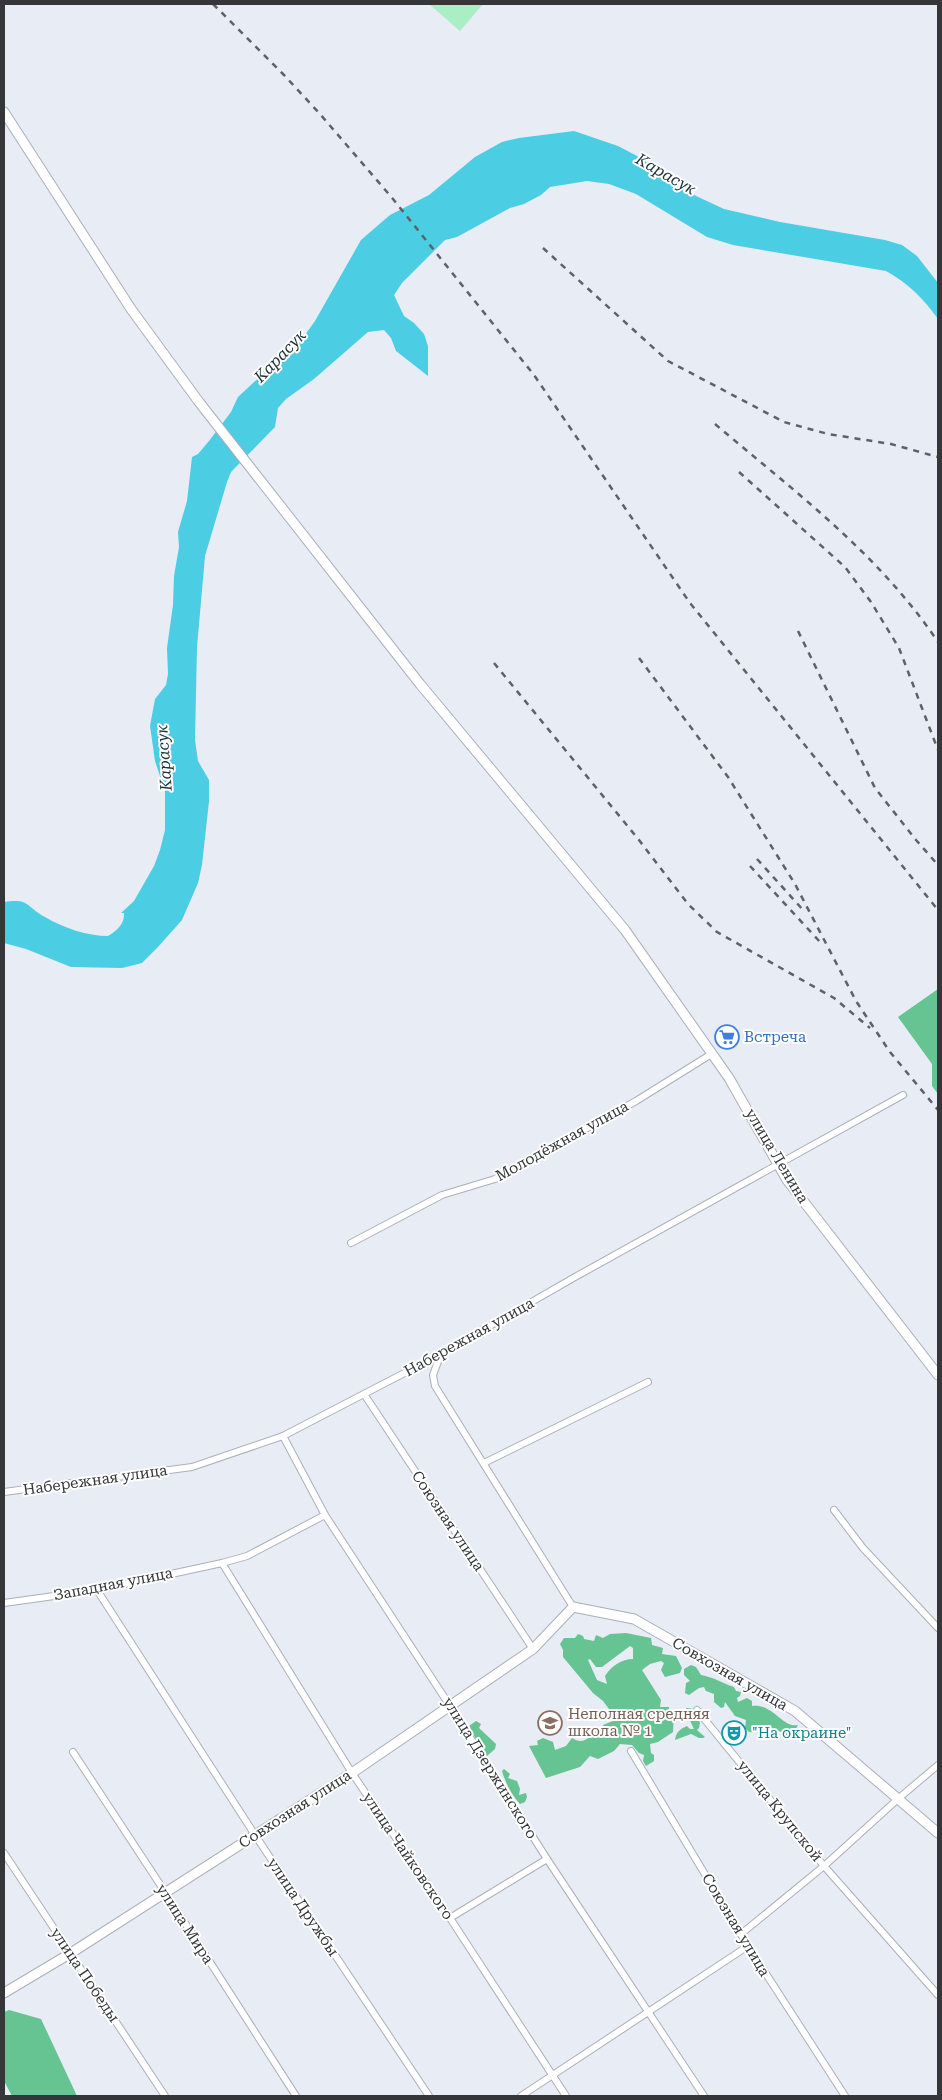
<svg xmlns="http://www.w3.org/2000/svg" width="942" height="2100" font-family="'Roboto Serif',serif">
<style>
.green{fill:#aaeec6}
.forest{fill:#66c392;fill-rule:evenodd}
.water{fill:#4bcde4}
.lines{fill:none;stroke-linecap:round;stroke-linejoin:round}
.street-casing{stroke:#abafb8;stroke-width:8}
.secondary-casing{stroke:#abafb8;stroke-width:11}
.street{stroke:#fff;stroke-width:6}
.secondary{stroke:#fff;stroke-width:9}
.rail{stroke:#5e6166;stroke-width:2.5;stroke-dasharray:6 6;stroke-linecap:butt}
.labels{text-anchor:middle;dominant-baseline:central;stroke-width:4;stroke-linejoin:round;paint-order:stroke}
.shop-label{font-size:15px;fill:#366cbe;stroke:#fff;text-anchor:start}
.street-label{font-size:15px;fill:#34363a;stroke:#fff}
.education-label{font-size:15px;fill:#785e54;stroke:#fff;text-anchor:start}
.culture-label{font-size:15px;fill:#0d838f;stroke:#fff;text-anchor:start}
.water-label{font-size:16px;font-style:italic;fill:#1b3135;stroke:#fff}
</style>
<rect width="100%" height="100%" fill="#e7ecf5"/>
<polygon class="green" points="429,4 483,4 460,31"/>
<g class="forest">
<polygon points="938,989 938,1094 932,1086 932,1064 898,1017"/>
<path d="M626 1633 651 1638 652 1645 663 1648 662 1654 676 1656 682 1668 680 1673 665 1677 661 1670 664 1663 661 1661 650 1664 642 1670 661 1700 660 1707H669V1712L674 1713 673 1732 658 1742 650 1744 651 1753 654 1755V1761L646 1766 643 1761 644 1755 639 1753 632 1745 620 1744 614 1751 598 1759 590 1756 580 1767 546 1778 529 1746 538 1745 537 1741 543 1738 553 1742 555 1750 566 1746 572 1738C584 1746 590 1736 599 1729L603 1730V1725L613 1721 615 1717 603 1701 593 1693 563 1657V1650L560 1644 564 1638H575L578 1634 583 1636 584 1639 594 1641 596 1635 603 1638 610 1634ZM630 1646 633 1648V1659C622 1659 611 1666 605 1676L607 1684 597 1680 588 1660 590 1659 596 1667H602Z"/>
<path d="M691 1665 696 1667 701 1675C713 1677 722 1683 734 1687L736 1691 741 1692 740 1696 737 1698 738 1702 747 1698 752 1701V1706C773 1703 782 1728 798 1725L790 1739 784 1733 770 1728 761 1733 749 1732 745 1728 746 1720 735 1716 725 1702 724 1707 721 1708 714 1702V1694L706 1691 704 1687 699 1688 689 1695 685 1693 686 1683 690 1681 684 1675V1669Z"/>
<path d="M686 1708 695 1709 700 1723 699 1728 697 1730 705 1737 703 1738H699L691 1734 675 1740C676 1732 680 1729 687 1726L690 1729H694L686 1712Z"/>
<polygon points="476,1721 481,1724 479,1728 496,1744 495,1749 487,1756 482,1751 469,1726"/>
<path d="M504 1769 510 1774 508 1778 517 1781 520 1789 519 1795 526 1793 527 1797 525 1802 520 1804C511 1794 506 1784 502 1771Z"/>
<polygon points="9,2010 41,2019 77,2096 12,2096 4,2081 4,2012"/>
</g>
<path class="water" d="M574 131 618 146 639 157 696 196 724 209 780 222 885 240 902 245 917 256 938 283V319C924 299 908 283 886 271L733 245 707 237 636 194 609 184 587 181 550 187 541 195 524 204 510 208 457 237 445 240 402 283 394 295 404 316 414 323 424 334 428 346V376L396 351 391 338 384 330 368 332 314 379 286 399 278 408 275 427 231 472 227 482 205 556 197 647 195 740 198 761 209 780V801L202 865 198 883 182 920 158 947 142 963 122 968 71 967 26 949 4 943V902C30 898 25 906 45 917 63 928 88 936 108 936 116 931 125 924 124 913H121L134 901 154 866 160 850 165 830V791L155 761 150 726 155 699 166 685 168 674 167 648 173 605 174 576 179 547 178 532 187 501 192 457 198 454 209 441 231 412 238 397 305 335 315 321 361 240 383 221 390 215 429 195 475 157 502 142 519 138Z"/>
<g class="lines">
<g class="street-casing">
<g id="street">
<polyline points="351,1243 442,1195 495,1179 636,1101 713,1053"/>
<polyline points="440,1356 433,1375 435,1386 573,1607"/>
<polyline points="364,1394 533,1649"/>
<polyline points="283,1436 325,1515 450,1706 547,1859 704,2096"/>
<polyline points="484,1463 648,1382"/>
<polyline points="4,1492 192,1467 283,1436 441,1354 575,1277 903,1095"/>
<polyline points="834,1510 863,1548 938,1628"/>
<polyline points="222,1563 352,1773 450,1918 566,2096"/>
<polyline points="97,1590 255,1835 429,2096"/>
<polyline points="4,1603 97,1590 222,1563 247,1556 325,1515"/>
<polyline points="697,1710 824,1866 938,1995"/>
<polyline points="631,1751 748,1946 845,2096"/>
<polyline points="73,1752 165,1892 296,2096"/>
<polyline points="4,1853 165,2096"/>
<polyline points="450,1918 547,1859"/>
<polyline points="741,1934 824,1866 899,1798 938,1765"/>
<polyline points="521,2096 748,1946"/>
</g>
</g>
<g class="secondary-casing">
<g id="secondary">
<polyline points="4,112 131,309 199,402 420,684 625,930 729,1078 787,1180 938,1375"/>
<polyline points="4,1993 71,1953 352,1773 533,1649 573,1607 634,1619 795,1711 938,1833"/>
</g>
</g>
<use href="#street" class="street"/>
<use href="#secondary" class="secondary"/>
<g class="rail">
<polyline points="213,4 284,75 320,114 393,199 534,375 690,603 938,910"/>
<polyline points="543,248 668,361 784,422 828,434 891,444 938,457"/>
<path d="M715 424C794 491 879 554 938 642"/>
<polyline points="739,472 845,567 871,602 899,648 938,750"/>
<polyline points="798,631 875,788 916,840 938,865"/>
<polyline points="639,658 728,777 795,884 856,1001 890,1052 938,1110"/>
<polyline points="494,663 639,840 688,904 717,932 834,998 870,1028"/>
<polyline points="757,859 804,911"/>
<polyline points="750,866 821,943"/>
</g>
</g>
<defs>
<g id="supermarket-ring" transform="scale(1.25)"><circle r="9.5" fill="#fff" stroke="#3f7fe0" stroke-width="1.5"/><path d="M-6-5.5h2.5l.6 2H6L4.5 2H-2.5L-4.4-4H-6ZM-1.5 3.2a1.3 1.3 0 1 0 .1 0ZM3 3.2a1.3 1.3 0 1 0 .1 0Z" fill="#3f7fe0"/></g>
<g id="school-ring" transform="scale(1.25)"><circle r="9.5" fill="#fff" stroke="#8d6e63" stroke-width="1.5"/><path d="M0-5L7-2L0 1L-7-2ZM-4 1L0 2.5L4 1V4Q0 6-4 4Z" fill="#8d6e63"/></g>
<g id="theatre-ring" transform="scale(1.25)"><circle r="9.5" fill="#fff" stroke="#0f9aa8" stroke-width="1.5"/><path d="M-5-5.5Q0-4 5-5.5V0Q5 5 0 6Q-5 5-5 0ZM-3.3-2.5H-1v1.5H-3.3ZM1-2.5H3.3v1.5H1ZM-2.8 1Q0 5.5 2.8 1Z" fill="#0f9aa8"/></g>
</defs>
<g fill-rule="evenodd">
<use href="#supermarket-ring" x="727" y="1037"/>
<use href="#school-ring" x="550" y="1723"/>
<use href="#theatre-ring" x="734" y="1733"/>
</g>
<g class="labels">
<g class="shop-label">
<text x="744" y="1037">Встреча</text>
</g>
<g class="street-label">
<text transform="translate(562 1141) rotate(-29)">Молодёжная улица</text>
<text transform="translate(777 1156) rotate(59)">улица Ленина</text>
<text transform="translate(469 1337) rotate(-29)">Набережная улица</text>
<text transform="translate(95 1480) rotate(-8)">Набережная улица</text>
<text transform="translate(448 1521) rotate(56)">Союзная улица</text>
<text transform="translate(113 1584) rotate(-11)">Западная улица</text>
<text transform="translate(730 1674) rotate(30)">Совхозная улица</text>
<text transform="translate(490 1768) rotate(58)">улица Дзержинского</text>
<text transform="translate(295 1809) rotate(-33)">Совхозная улица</text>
<text transform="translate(780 1811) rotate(51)">улица Крупской</text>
<text transform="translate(408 1856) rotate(56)">улица Чайковского</text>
<text transform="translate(303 1907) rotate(56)">улица Дружбы</text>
<text transform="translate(185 1924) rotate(57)">улица Мира</text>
<text transform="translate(736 1925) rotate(59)">Союзная улица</text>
<text transform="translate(85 1975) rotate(56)">улица Победы</text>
</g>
<g class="education-label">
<text x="568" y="1714">Неполная средняя<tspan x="568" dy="17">школа № 1</tspan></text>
</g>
<g class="culture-label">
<text x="752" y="1733">"На окраине"</text>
</g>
<g class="water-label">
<text transform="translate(666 174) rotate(30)">Карасук</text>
<text transform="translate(280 356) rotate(-46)">Карасук</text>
<text transform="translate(164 758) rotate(-94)">Карасук</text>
</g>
</g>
<rect width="942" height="2100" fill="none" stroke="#34363a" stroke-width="10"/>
</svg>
